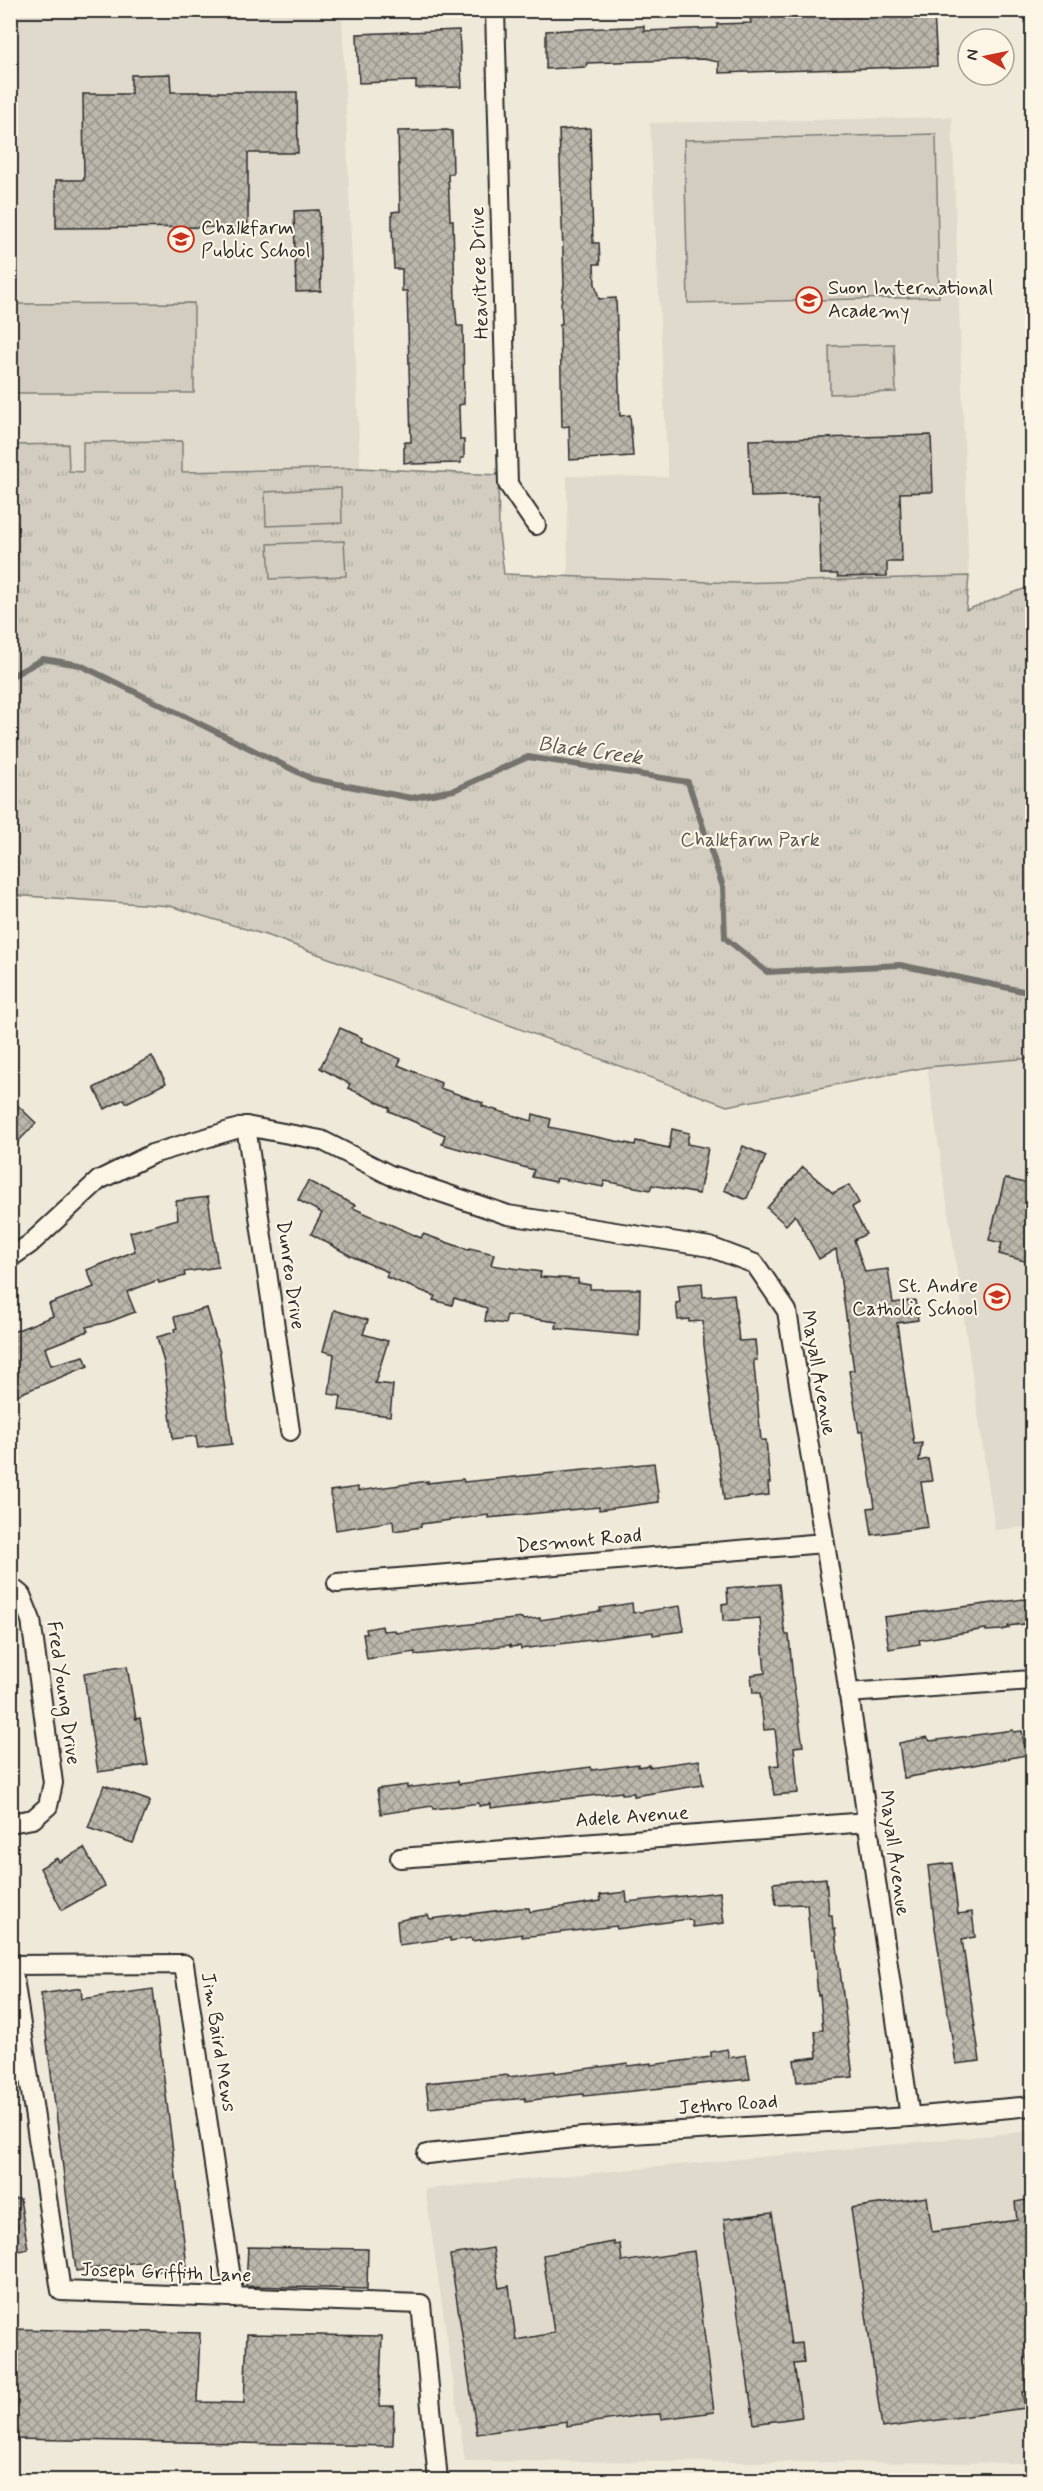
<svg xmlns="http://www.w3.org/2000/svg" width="1043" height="2491" font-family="Mynerve,sans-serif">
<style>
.built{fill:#e0dacc}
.park{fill:url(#park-tufts);stroke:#7e7c76;stroke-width:1.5}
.pitch{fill:#d2cdc0;stroke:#7e7c76;stroke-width:1.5}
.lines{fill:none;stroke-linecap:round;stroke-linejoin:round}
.stream{stroke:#75736d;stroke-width:6}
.building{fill:url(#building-cross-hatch);stroke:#2b2b2b;stroke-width:1.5}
.street-casing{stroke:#2b2b2b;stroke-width:22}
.street{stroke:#fcf5e5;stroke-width:18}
.labels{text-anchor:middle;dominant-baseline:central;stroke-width:4.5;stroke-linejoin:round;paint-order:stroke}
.poi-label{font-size:20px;fill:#2b2b2b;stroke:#fcf5e5;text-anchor:start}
.street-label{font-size:20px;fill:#2b2b2b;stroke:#fcf5e5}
.park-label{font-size:20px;fill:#555450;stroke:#fcf5e5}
.water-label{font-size:21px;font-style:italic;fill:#565552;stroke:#fcf5e5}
</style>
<defs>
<pattern id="park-tufts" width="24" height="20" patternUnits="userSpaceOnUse" patternTransform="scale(1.5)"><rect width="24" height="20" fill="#d2cdc0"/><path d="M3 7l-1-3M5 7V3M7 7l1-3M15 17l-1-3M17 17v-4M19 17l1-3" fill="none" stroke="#b4b0a5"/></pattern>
<pattern id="building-cross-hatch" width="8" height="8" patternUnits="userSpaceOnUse" patternTransform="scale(1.5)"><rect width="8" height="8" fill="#bcb7ac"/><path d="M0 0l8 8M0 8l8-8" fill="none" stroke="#99958c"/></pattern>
</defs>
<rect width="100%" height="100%" fill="#efe9da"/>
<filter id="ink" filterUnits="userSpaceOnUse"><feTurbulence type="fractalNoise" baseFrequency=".0167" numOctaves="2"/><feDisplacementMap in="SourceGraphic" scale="12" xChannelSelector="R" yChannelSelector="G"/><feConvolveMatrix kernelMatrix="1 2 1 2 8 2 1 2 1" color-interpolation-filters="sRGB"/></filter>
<g filter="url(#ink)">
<g class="built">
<polygon points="10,11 342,11 360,468 209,472 11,472"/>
<polygon points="952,117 969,576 737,583 568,577 567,476 668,477 650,123"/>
<polygon points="1032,1058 1032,1526 995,1530 927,1067"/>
<polygon points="1032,2131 1032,2463 465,2461 425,2189"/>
</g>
<polygon class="park" points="182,441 182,472 360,468 498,475 499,534 504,574 737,583 969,576 966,610 1032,586 1032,1058 927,1067 727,1106 272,937 170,906 11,895 10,445 68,444 69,471 83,472 83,442"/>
<g class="pitch">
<polygon points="936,134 939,297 688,303 684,140"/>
<polygon points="194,303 194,393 11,393 11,304"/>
<polygon points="894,344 896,392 830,394 829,346"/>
<polygon points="341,488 342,523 266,526 265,492"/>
<polygon points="344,541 346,576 270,579 268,544"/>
</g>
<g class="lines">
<polyline class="stream" points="10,681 12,676 43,659 80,665 312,779 411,798 454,790 528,757 688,782 723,887 725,938 767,972 900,965 1032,993"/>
</g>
<g class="building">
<polygon points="876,12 934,12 937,66 719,73 719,62 703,59 587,63 586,67 546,69 546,31 644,26 644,31 717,28 717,24 751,23 750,18"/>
<polygon points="459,30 462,87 416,88 416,81 359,83 357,34"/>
<polygon points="170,74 171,92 297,92 298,153 248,153 248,227 56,228 56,180 84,180 83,94 131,94 131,75"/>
<polygon points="590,128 593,243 599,243 600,264 594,264 595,284 599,299 616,298 620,416 630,415 633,456 570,460 569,426 562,427 560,324 562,324 561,304 564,284 559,130"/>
<polygon points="447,130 452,131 453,174 448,174 450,220 453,220 455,302 457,326 463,326 464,404 459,405 460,440 464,440 464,458 461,458 461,463 412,464 412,462 404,463 404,442 411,442 407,291 402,291 402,269 394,269 392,231 392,212 400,211 398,131"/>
<polygon points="319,210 321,291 296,292 294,211"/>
<polygon points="931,435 933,492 900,493 902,562 887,562 887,576 838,577 837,574 821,574 819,495 751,497 749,440"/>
<polygon points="340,1028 362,1038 361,1041 401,1059 398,1065 441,1083 440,1088 483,1103 482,1106 532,1121 533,1114 551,1119 549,1127 635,1145 636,1141 669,1148 672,1129 689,1133 687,1144 708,1148 699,1194 652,1185 650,1190 605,1181 603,1187 557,1178 556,1182 532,1177 534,1170 442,1144 445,1135 389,1111 390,1108 348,1088 350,1084 320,1068"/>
<polygon points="152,1056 166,1083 126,1103 124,1099 105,1109 94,1088"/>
<polygon points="10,1098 36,1123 10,1150"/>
<polygon points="743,1146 766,1156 747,1198 744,1199 724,1190"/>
<polygon points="803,1167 833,1193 849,1185 859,1203 852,1207 866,1234 854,1240 865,1272 888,1269 893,1303 915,1300 918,1320 897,1323 914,1444 922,1443 919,1461 928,1459 932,1481 921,1482 928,1527 872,1535 868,1508 875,1507 863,1431 859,1432 849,1371 854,1370 836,1249 819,1259 795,1215 786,1225 767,1208"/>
<polygon points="1005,1178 1032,1185 1032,1263 999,1254 1002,1243 989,1240"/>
<polygon points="308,1181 355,1205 353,1208 421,1238 423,1234 469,1250 470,1248 494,1254 491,1265 541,1272 540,1277 578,1279 578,1283 590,1285 590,1289 640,1289 639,1336 562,1329 556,1328 557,1322 507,1315 505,1324 485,1321 487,1308 454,1298 452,1305 433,1300 435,1296 386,1277 388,1272 351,1256 311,1234 322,1213 298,1200"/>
<polygon points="208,1197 218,1267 184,1272 185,1276 159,1283 158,1280 127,1292 135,1312 109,1322 86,1327 88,1331 45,1348 51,1365 84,1356 88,1366 10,1398 10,1333 53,1316 49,1304 94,1287 87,1270 135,1251 130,1232 178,1219 176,1201"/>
<polygon points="702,1283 703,1297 734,1294 739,1341 755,1340 757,1360 754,1360 754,1365 761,1440 766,1440 770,1483 768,1483 769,1495 724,1500 704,1345 703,1321 689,1322 689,1319 678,1320 676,1303 680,1302 678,1285"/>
<polygon points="207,1308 220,1353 232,1444 198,1448 196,1436 173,1439 164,1363 157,1337 175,1332 174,1329 177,1328 174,1317"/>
<polygon points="334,1310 368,1320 363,1334 388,1341 375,1383 393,1385 390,1416 339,1410 341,1396 329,1394 334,1354 323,1351"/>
<polygon points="654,1463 659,1502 599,1510 599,1507 488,1518 488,1515 421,1524 421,1527 394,1531 393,1521 336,1530 330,1491 358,1487 358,1491 428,1481 427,1483 463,1479 464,1482"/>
<polygon points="779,1584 784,1629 786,1635 789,1635 793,1681 803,1746 794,1747 798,1793 774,1795 770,1766 779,1765 775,1729 764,1730 760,1693 753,1693 751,1675 765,1673 760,1618 723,1621 722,1604 728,1603 727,1588"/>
<polygon points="1032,1598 1032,1623 1008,1626 1009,1628 1002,1630 986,1631 986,1629 919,1640 920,1644 889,1649 884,1617"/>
<polygon points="632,1603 633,1613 680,1606 684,1631 653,1635 653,1632 521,1649 520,1646 510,1647 510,1645 415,1655 415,1652 367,1659 363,1634 367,1634 366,1629 382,1626 383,1631 395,1630 396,1633 522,1618 523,1620 540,1618 540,1620 601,1611 600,1608"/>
<polygon points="127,1666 136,1719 140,1718 148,1765 98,1772 90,1723 84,1673"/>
<polygon points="1013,1730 1014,1732 1022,1731 1026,1755 904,1778 899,1743 927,1737 930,1741"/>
<polygon points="699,1760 703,1785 634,1796 634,1793 622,1794 622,1792 491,1808 491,1804 479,1806 479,1803 435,1809 433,1809 432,1806 381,1814 377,1789 407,1785 407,1788 458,1781 459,1784 591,1767 592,1770 638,1764 638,1767 649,1765 649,1767"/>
<polygon points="104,1785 150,1801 133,1843 88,1828"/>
<polygon points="84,1848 105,1886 62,1910 40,1868 57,1858 59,1862"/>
<polygon points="952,1863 958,1914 972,1912 975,1937 962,1939 980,2061 956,2064 935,1928 928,1866"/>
<polygon points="826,1878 829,1915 832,1915 833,1929 835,1929 853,2077 797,2082 794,2060 817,2057 815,2031 823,2030 820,1995 818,1996 814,1950 811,1950 807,1904 776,1905 773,1883"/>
<polygon points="626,1892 627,1902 720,1892 724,1923 693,1927 692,1921 689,1919 617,1929 616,1926 522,1937 522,1934 472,1941 471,1938 450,1941 450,1938 399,1945 397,1921 410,1918 428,1915 430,1919 518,1908 529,1908 530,1912 601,1901 600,1895"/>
<polygon points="81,1988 82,1999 153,1989 187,2266 147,2272 145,2261 76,2271 41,1994"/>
<polygon points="727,2049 729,2058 746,2055 750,2079 584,2096 584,2094 573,2095 525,2101 525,2098 429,2108 426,2083 508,2075 508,2077 555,2071 555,2073 628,2063 628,2066 651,2063 651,2065 711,2057 711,2052"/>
<polygon points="927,2197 932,2232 1017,2220 1015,2202 1032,2199 1032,2391 1022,2392 1025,2408 882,2428 851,2208"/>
<polygon points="10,2199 20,2199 28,2249 10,2253"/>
<polygon points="772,2213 791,2344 802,2343 804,2363 794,2364 802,2417 754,2424 724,2219"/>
<polygon points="614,2242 614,2245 620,2244 622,2262 694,2251 714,2412 661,2419 660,2414 643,2415 567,2426 567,2421 477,2434 450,2255 493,2248 499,2288 509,2286 516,2340 554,2333 543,2255"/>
<polygon points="248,2247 368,2249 367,2289 246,2286"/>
<polygon points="10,2329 200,2333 197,2402 244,2403 247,2334 382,2336 379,2406 394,2406 393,2446 10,2439"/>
</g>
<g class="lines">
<g class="street-casing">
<g id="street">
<polyline points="495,10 508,484 536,525"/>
<polyline points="246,1126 290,1431"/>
<polyline points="10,1258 30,1244 99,1180 152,1154 246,1126 321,1140 390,1175 508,1215 710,1247 755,1264 787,1311 845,1667 910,2117"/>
<polyline points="337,1583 824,1543"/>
<polyline points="10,1586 21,1595 31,1620 53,1783 48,1806 33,1819 10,1823"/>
<polyline points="848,1693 1032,1680"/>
<polyline points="400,1858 867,1822"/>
<polyline points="10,1965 184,1964 234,2298"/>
<polyline points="12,1965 61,2291 421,2304 438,2480"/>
<polyline points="427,2154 583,2137 910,2117 1032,2106"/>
</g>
</g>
<use href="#street" class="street"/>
</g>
</g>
<defs>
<g id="school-ring" transform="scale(1.35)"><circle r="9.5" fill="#fcf5e5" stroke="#c8321e" stroke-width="1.5"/><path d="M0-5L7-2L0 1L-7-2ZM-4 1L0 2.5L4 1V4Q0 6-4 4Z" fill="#c8321e"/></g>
</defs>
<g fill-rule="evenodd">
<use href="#school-ring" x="181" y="239"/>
<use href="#school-ring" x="809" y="300"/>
<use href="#school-ring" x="997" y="1297"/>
</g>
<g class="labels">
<g class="poi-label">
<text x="201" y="228">Chalkfarm<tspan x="201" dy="23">Public School</tspan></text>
<text x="828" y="288">Suon International<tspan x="828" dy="23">Academy</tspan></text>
<text x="978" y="1286" text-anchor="end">St. Andre<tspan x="978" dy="23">Catholic School</tspan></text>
</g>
<g class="street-label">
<text transform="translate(480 273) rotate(-92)">Heavitree Drive</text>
<text transform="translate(290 1275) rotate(82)">Dunreo Drive</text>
<text transform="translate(818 1373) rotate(80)">Mayall Avenue</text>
<text transform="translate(579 1541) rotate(-5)">Desmont Road</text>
<text transform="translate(63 1693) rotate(82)">Fred Young Drive</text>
<text transform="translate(632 1817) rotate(-4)">Adele Avenue</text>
<text transform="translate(894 1853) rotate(82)">Mayall Avenue</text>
<text transform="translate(218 2042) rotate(81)">Jim Baird Mews</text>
<text transform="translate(728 2105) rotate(-4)">Jethro Road</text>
<text transform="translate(166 2273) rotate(2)">Joseph Griffith Lane</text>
</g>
<g class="park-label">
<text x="750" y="840">Chalkfarm Park</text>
</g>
<g class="water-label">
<text transform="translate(590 751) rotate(8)">Black Creek</text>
</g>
</g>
<rect width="1043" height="2491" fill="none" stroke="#fcf5e5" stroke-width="36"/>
<rect x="18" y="18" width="1007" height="2455" fill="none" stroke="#2b2b2b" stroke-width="2" filter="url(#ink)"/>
<g transform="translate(986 57) rotate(279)"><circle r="28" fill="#fcf5e5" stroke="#a8a49b" stroke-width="1.5"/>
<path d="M0-4.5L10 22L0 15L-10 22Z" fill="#c8321e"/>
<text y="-9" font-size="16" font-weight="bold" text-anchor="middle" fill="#2b2b2b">N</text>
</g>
</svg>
